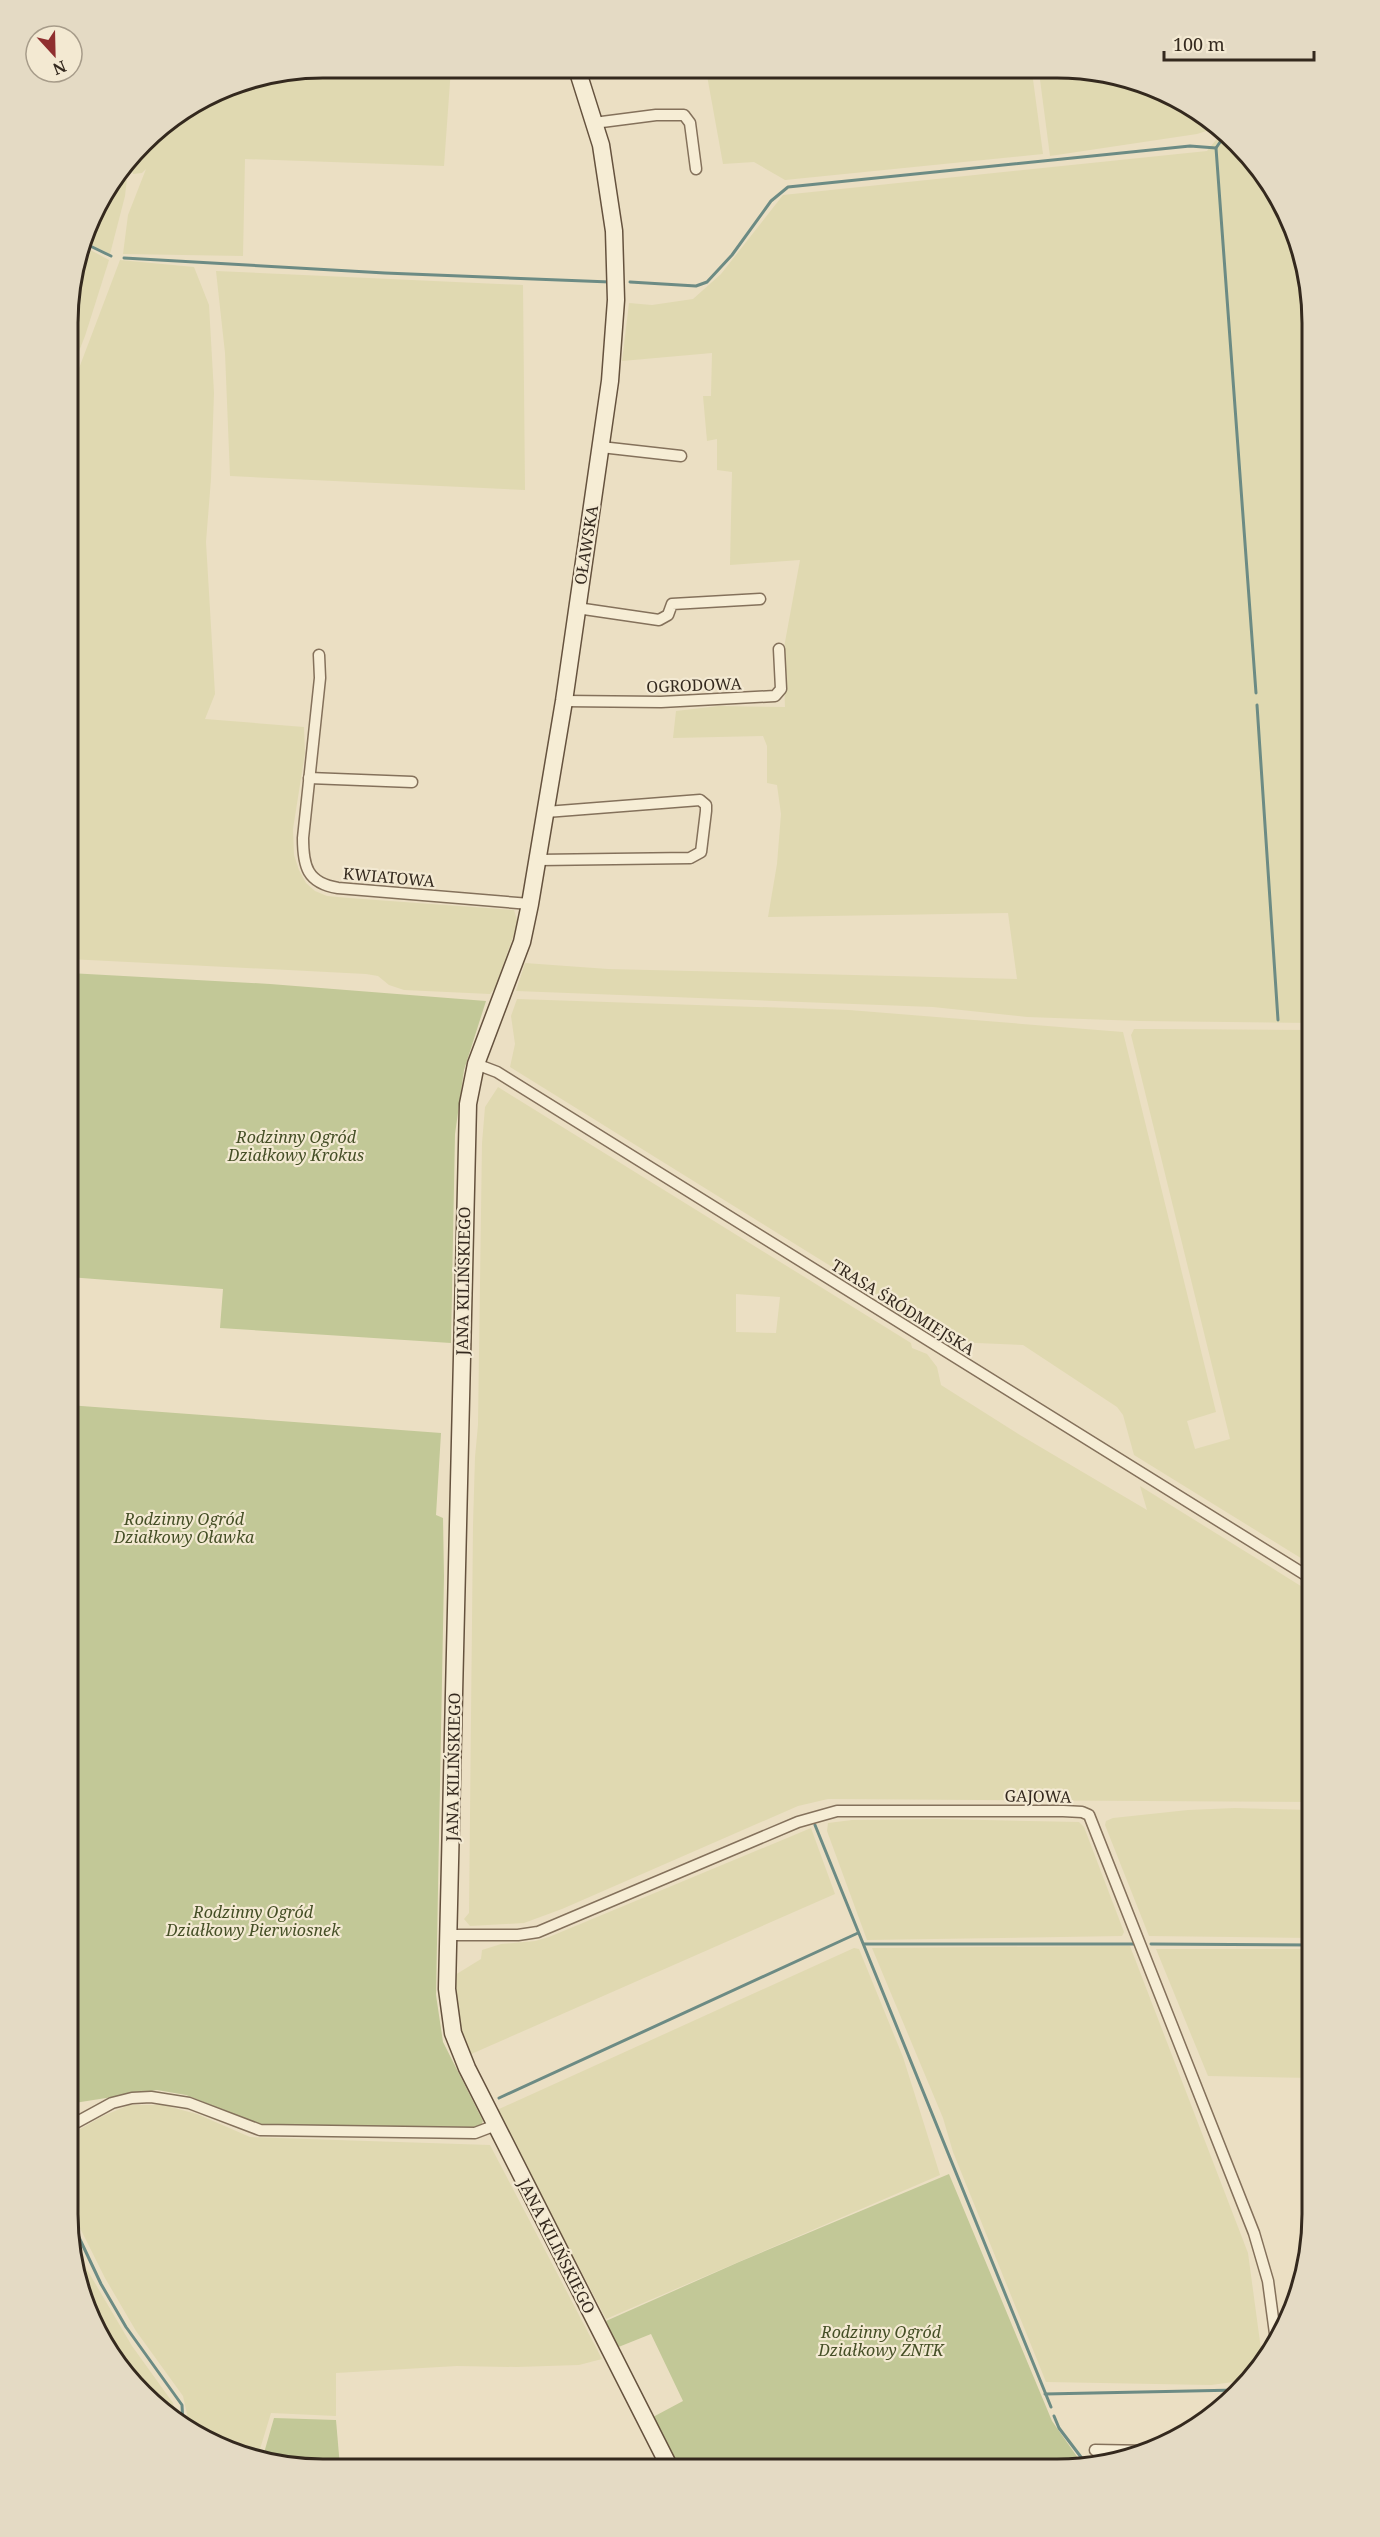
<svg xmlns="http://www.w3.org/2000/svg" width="1380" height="2537" font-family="'Noto Serif',serif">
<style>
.farmland{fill:#e0d9b1;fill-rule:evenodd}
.green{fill:#c2c897}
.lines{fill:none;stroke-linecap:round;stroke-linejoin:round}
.stream{stroke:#6c8b84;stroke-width:3}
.street-casing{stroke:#84715b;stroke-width:13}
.secondary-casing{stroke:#65523e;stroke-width:19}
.street{stroke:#f6edd5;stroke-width:10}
.secondary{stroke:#f6edd5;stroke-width:16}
.labels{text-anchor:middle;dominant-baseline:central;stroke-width:4.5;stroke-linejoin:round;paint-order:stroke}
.street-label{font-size:16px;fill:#34291e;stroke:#f3e9d2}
.park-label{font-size:16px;font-style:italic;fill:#454f26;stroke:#f3e9d2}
.rim{fill:none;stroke:#34291e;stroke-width:3}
</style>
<rect width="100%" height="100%" fill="#ebdfc3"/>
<g class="farmland">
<polygon points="323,68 451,68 444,166 245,159 243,256 123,254 128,215 146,169 142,173 133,174 130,162 154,131 225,87"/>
<polygon points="706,70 1032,72 1043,154 785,180 754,162 723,164"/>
<polygon points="1039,72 1107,72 1170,94 1219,127 1197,134 1050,156"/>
<polygon points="1224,130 1269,181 1299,240 1312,323 1312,1023 1140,1021 1027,1017 933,1007 516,991 525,963 608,969 1017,979 1008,913 768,917 777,864 781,814 777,785 767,783 767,746 763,736 673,738 676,711 719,706 785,707 783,653 800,560 730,565 732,472 717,470 717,439 707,441 703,396 711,396 712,353 622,361 629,303 652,305 693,299 721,274 783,195 1207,151"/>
<polygon points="125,169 127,178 125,196 110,254 84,241 94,210"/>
<polygon points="83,246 109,260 85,336 70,374 70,290"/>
<polygon points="120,260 194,267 209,305 214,393 211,479 206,542 215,694 205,719 304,727 305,753 293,829 294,855 299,870 306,883 315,891 327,896 349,898 514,910 518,923 495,988 490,994 404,990 389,985 378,976 366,974 69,959 70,392"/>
<polygon points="216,271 523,285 525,490 230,476 225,353"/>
<polygon points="517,999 849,1010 1123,1032 1216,1412 1187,1421 1195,1449 1230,1439 1131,1035 1134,1029 1150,1029 1312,1030 1312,1565 1134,1455 1123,1415 1117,1407 1023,1345 953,1342 510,1067 515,1044 511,1016"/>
<path d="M498 1087 911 1343 912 1348 927 1354 937 1367 941 1385 1020 1435 1147 1510 1140 1486 1312 1593V1802L828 1799 798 1806 562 1909 524 1923 470 1926 464 1919 469 1913 473 1525 475 1457 478 1425 482 1143 485 1107ZM736 1294 780 1297 776 1333 736 1332Z"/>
<polygon points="1235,1808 1312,1810 1312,1938 1149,1936 1105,1825 1106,1821 1113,1818 1188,1810"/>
<polygon points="940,1819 1079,1822 1084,1827 1124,1932 1122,1936 867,1940 827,1831 828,1823 852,1820"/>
<polygon points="811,1828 835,1894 469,2055 458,2021 455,1975 481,1959 482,1950 501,1944 535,1941 549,1937"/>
<polygon points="1130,1946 1248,2253 1263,2364 1248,2380 1211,2385 1046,2382 953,2152 943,2118 872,1948"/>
<polygon points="854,1948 859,1949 903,2057 940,2175 606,2319 497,2110"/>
<polygon points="1156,1949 1312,1949 1312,2078 1208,2076"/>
<polygon points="129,2105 163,2105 197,2114 250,2137 490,2145 602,2359 579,2365 516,2367 457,2366 336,2373 336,2416 271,2413 257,2459 225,2450 190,2428 183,2396 136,2331 105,2278 68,2204 68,2136 103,2116"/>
<polygon points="72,2244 132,2346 173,2403 177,2420 155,2406 111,2356 81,2297"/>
</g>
<g class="green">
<polygon points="69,973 270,984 486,1001 464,1070 455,1134 451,1343 220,1328 223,1289 69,1277"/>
<polygon points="68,1405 441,1433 436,1515 443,1518 444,1576 436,1995 443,2042 483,2121 480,2127 262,2125 186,2095 157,2090 68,2104"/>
<polygon points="949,2174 1052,2421 1083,2465 1057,2469 678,2468 653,2417 683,2401 651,2334 616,2348 606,2321 739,2262"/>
<polygon points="274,2418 336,2420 340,2467 289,2467 262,2460"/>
</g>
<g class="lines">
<g class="stream">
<polyline points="1227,132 1216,148 1256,693"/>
<polyline points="84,243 111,256"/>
<polyline points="124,258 385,273 610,282"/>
<polyline points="630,282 696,286 707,282 732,255 771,201 788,187 1190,146 1216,148"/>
<polyline points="1257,705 1278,1020"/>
<polyline points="815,1825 1051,2407"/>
<polyline points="864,1944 1135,1944"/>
<polyline points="1151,1944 1312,1945"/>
<polyline points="499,2098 858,1933"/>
<polyline points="68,2214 101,2284 126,2327 182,2405 183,2424"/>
<polyline points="1045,2394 1238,2390"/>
<polyline points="1054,2416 1059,2428 1087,2465"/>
</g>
<g class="street-casing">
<g id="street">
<polyline points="594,123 656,115 684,115 690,123 696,169"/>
<polyline points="601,447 681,456"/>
<polyline points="577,608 659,620 668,615 672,604 760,599"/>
<path d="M319 655 320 678 303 838C303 866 307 883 338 888L530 904"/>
<polyline points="564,701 661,702 775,696 781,689 779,649"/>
<polyline points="309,778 412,782"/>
<polyline points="538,860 690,858 701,852 706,811 706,805 700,800 546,812"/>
<polyline points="476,1064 497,1072 1312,1579"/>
<polyline points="449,1935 518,1935 538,1932 798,1822 837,1811 1063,1811 1082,1812 1089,1815 1254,2233 1268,2281 1276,2341"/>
<polyline points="68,2127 112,2103 132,2098 151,2097 189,2103 260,2130 475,2133 496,2125"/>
<polyline points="1095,2450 1149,2451"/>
</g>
</g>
<g class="secondary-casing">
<polyline id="secondary" points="577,69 601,145 614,231 616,300 610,381 564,701 530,904 522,942 476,1064 468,1104 447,1989 453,2033 467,2068 670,2468"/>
</g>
<use href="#street" class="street"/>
<use href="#secondary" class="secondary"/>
</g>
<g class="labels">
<g class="street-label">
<text transform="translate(586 545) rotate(-81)">OŁAWSKA</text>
<text transform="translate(694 685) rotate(-2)">OGRODOWA</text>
<text transform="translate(389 877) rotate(5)">KWIATOWA</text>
<text transform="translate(463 1281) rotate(-89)">JANA KILIŃSKIEGO</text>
<text transform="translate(903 1307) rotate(32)">TRASA ŚRÓDMIEJSKA</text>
<text transform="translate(453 1767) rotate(-89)">JANA KILIŃSKIEGO</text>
<text transform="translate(1038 1796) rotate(1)">GAJOWA</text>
<text transform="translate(557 2246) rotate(63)">JANA KILIŃSKIEGO</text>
</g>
<g class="park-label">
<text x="296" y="1137">Rodzinny Ogród<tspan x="296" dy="18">Działkowy Krokus</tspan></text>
<text x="184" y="1519">Rodzinny Ogród<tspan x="184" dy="18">Działkowy Oławka</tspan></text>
<text x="253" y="1912">Rodzinny Ogród<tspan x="253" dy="18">Działkowy Pierwiosnek</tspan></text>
<text x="881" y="2332">Rodzinny Ogród<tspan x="881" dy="18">Działkowy ZNTK</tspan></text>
</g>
</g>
<path d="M0 0H1380V2537H0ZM323 78H1057A245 245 0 0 1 1302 323V2214A245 245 0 0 1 1057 2459H323A245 245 0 0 1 78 2214V323A245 245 0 0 1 323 78Z" fill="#e4dac4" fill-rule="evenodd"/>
<path class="rim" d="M323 78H1057A245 245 0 0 1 1302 323V2214A245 245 0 0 1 1057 2459H323A245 245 0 0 1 78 2214V323A245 245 0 0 1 323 78Z"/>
<g transform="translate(54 54) rotate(158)"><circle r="28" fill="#f3e9d2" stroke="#a79c8a" stroke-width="1.5"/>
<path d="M0-4.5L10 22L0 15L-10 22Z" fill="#8f2f2f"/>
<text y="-9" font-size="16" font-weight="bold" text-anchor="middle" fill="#34291e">N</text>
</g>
<path d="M1164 51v9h150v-9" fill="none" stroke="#34291e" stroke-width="3"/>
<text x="1173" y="51" font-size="18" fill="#34291e" stroke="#f3e9d2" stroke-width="4.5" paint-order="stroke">100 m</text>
</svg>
